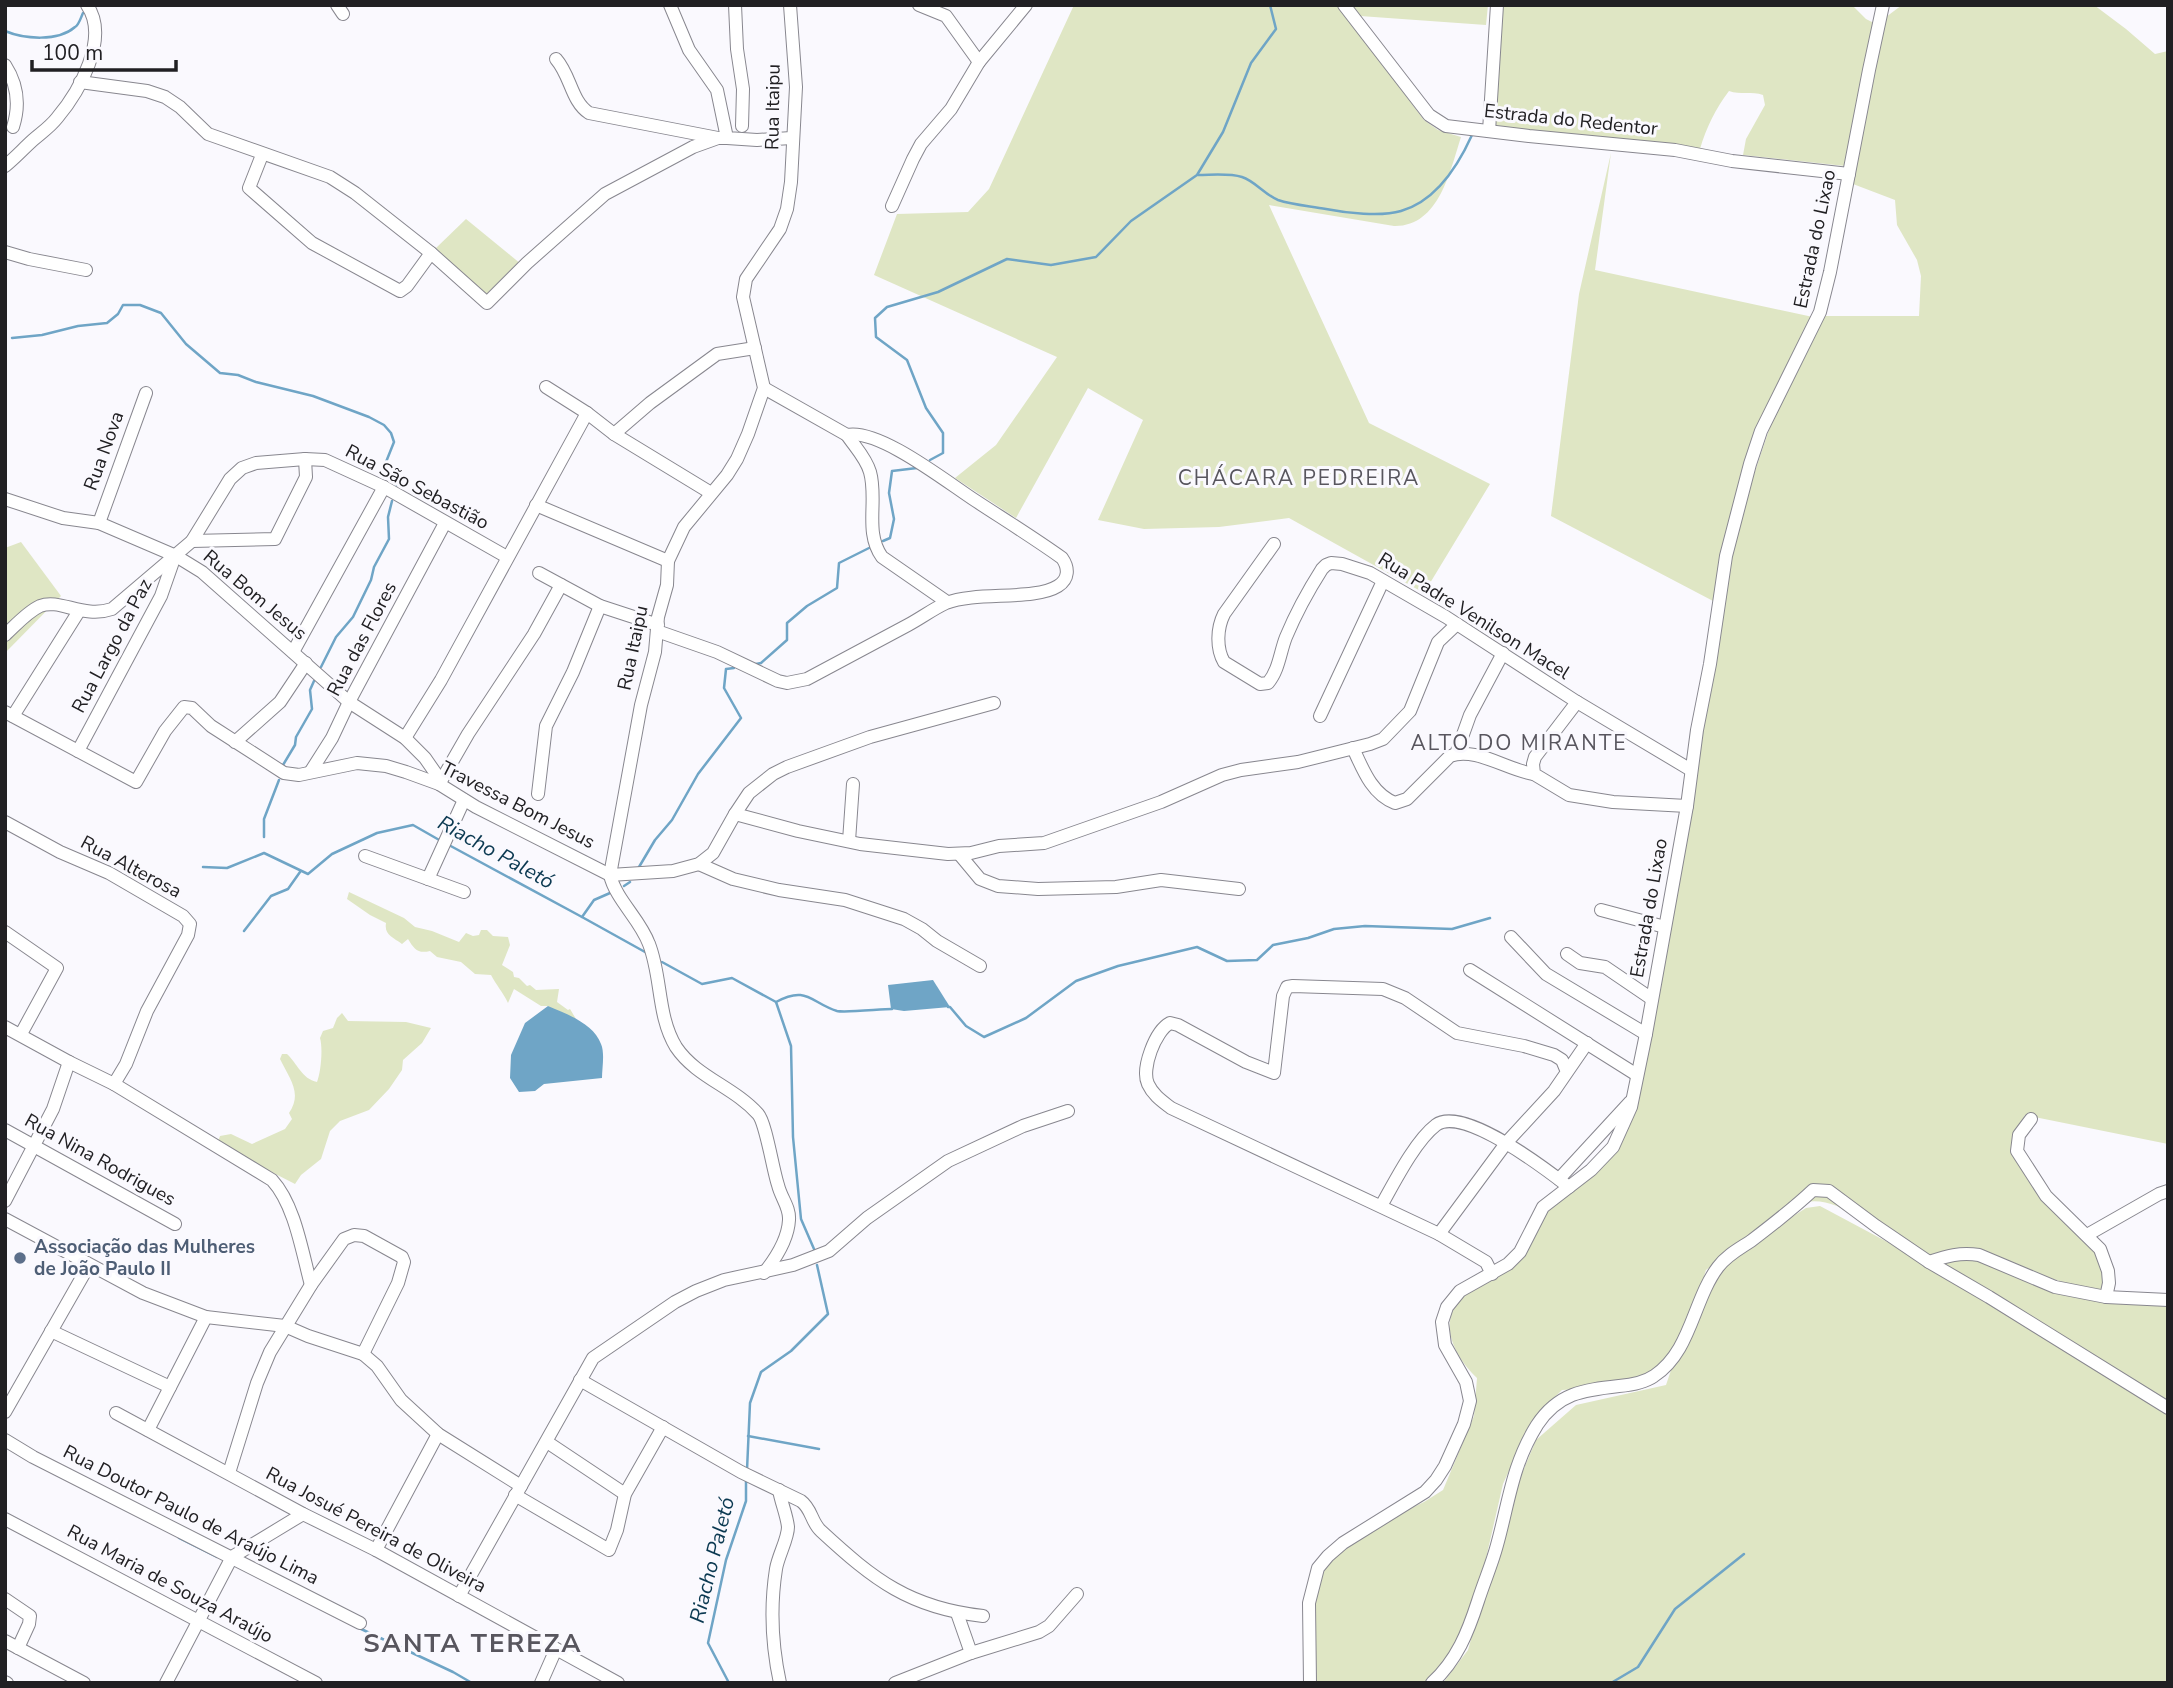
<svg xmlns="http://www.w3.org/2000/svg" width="2173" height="1688" font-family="'Nunito Sans',sans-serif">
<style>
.green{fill:#dfe6c4}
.water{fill:#6fa5c6}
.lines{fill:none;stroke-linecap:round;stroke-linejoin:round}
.stream{stroke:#6fa5c6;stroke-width:2.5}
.minor-casing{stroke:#88878f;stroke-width:14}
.minor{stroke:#fff;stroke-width:12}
.service-dot{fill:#5c6f8a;stroke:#faf9fe;stroke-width:2.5}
.labels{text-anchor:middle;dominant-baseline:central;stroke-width:6;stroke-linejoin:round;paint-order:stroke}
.street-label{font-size:19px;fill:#212023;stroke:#faf9fe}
.service-label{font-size:19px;font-weight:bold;fill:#4e5e75;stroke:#faf9fe;text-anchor:start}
.neighbourhood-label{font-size:21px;letter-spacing:2px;fill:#58565e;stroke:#faf9fe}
.water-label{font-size:21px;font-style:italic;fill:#0b3951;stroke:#faf9fe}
.district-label{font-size:26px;font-weight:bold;letter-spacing:2px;fill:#58565e;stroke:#faf9fe}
</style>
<rect width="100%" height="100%" fill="#faf9fe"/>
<g class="green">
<path d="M1074 5H1338L1424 120 1438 130 1461 137C1450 171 1439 227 1394 226L1269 205 1369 423 1490 484 1424 593 1289 518 1219 527 1144 529 1098 520 1143 420 1088 388 1016 518 955 478 996 445 1057 357 874 275 897 214 968 212 989 189Z"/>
<polygon points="1351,5 1488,5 1486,25 1360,16"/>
<path d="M1503 5H1852L1866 19 1876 24 1845 166 1743 155 1746 139 1765 105 1763 95C1752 91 1740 95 1729 91 1716 108 1706 128 1700 149L1494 126Z"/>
<path d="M1902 5H2094L2126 29 2155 54 2168 51V1144L2025 1115 2016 1133 2012 1146 2018 1163 2042 1198 2095 1251 2104 1277 2103 1292 2076 1287 1981 1253 1957 1250 1929 1264 1938 1269 1937 1264 1959 1256 1979 1260 2055 1286 2106 1296 2168 1301V1683H1443L1468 1650 1510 1502 1536 1440 1576 1405 1666 1385 1686 1326 1709 1279 1719 1263 1806 1208 1820 1206 1923 1261 1837 1206C1822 1200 1811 1200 1795 1204L1706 1270 1700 1289 1669 1358 1644 1380 1623 1386 1562 1390 1542 1410 1529 1427 1503 1484 1484 1567 1455 1652 1426 1683H1313L1312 1626 1317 1595 1324 1570 1344 1546 1388 1519 1424 1502 1443 1490 1474 1416 1477 1378C1452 1354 1434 1316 1470 1291 1488 1279 1503 1277 1519 1259 1533 1245 1534 1223 1547 1208 1564 1189 1588 1178 1606 1161 1621 1147 1627 1128 1635 1109L1697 768 1729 561 1746 498 1774 415 1825 316H1919L1921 276 1917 260 1897 225 1895 200 1853 184 1883 25 1886 17Z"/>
<polygon points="1611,153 1595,270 1813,317 1764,412 1715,602 1551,516 1579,294"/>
<polygon points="466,219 521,264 486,301 436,248"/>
<polygon points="21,542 61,596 5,653 5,548"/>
<path d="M349 892 404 918 415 927 432 931 459 942 466 933 473 936 479 935 481 930H487L493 936 508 937 510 945 502 965 513 972 514 977 519 978 527 986 530 985 536 990 559 989 557 1002 568 1010 570 1009 576 1019 565 1017 548 1006H541L514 989 508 1003C503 992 496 985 491 975L475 974 461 962 437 957 430 951C418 954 414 949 408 939L402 944C393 937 384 935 386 923L370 915 347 899Z"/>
<path d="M342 1013 348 1021 406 1022 431 1028 422 1043 403 1060 402 1070 389 1089 369 1110 340 1121 330 1131 321 1159 301 1175 295 1184 217 1144 220 1136 231 1134 252 1144 285 1129 292 1119 289 1113C303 1093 289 1078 280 1059L282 1054H287C297 1063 302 1079 317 1082 321 1072 323 1048 320 1038L323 1031 333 1028 337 1018Z"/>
</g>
<g class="water">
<polygon points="933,980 950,1007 904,1011 891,1009 888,985"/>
<path d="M548 1006C567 1014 594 1024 601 1044 605 1053 602 1068 602 1078L544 1084 535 1091 519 1092 510 1078 511 1055 525 1023Z"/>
</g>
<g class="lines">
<g class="stream">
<path d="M5 31C24 39 58 42 75 27 79 25 81 17 83 13"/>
<path d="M1198 175C1212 175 1229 173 1242 177 1255 181 1265 195 1278 200 1293 205 1310 206 1326 209 1346 213 1381 217 1401 211 1436 201 1458 166 1472 135"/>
<polyline points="12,338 42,335 78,326 107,323 118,314 123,305 140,305 161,313 186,344 220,373 238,375 256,382 313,396 369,417 384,425 391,433 394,442 386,462 395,469 396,485"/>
<polyline points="930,460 943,453 943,433 926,408 907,360 876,337 875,318 887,307 938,292 1007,259 1051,265 1096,257 1131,221 1197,175 1223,132 1251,63 1276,29 1270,5"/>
<polyline points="883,541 890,538 894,519 889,493 892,471 917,468"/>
<polyline points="756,664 761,663 787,640 787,623 807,606 837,588 839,563 869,548"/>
<polyline points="321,667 336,637 353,617 371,580 374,567 389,539 388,517 392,501"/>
<polyline points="283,765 295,745 296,737 312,709 310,690 314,681"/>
<polyline points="264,837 264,819 279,780"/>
<polyline points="447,844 582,917"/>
<polyline points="203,867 227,868 264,853 308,874 332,854 377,833 413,825 441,841"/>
<polyline points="639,867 655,840 672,820 698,774 741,718 724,688 726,669 734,668"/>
<polyline points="624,886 630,882"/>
<polyline points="610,893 594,900 582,917 645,952"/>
<polyline points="244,931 271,896 288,889 300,872"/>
<polyline points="662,962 702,984 732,978 776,1002 791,1046 793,1137 801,1219 814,1249"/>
<path d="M776 1002C807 985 811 1003 837 1011 845 1013 881 1009 892 1009"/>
<polyline points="948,1007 950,1007 966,1026 984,1037 1026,1018 1076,981 1118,966 1197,947 1227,961 1257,960 1273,945 1308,938 1334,929 1365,926 1452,929 1490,918"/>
<polyline points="748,1436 819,1449"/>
<polyline points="747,1470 750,1403 761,1372 791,1351 828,1314 817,1265"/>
<polyline points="179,1538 217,1557"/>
<polyline points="359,1628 453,1672 472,1683"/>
<polyline points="729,1683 708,1643 726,1560 746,1501 746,1480"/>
<polyline points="1611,1683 1638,1667 1675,1609 1744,1554"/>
</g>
<g class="minor-casing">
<g id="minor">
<polyline points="337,5 343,14"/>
<polyline points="670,5 689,50 717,90 727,138 757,140 792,138"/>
<polyline points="735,5 737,49 743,89 742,126"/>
<polyline points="919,5 946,16 979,62"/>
<polyline points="1344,5 1429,115 1446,126 1529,136 1675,150 1732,161 1849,174"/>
<path d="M556 59C571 76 571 101 589 113L718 138"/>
<path d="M5 65C18 85 20 105 13 127"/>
<polyline points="80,82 147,91 165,97 180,107 208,134 330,177 355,193 431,253 487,303 527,263 605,194 693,147 718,138 727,138"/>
<polyline points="1489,131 1497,5"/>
<polyline points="262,155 249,188 312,243 400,291 407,286 431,253"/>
<path d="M5 166C15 158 23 149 33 140 41 133 50 127 57 118 79 92 110 38 87 5"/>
<polyline points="892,206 913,159 921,144 951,109 979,62 1026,5"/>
<polyline points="5,252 29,259 86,270"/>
<polyline points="546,387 587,413 614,434 711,493"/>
<polyline points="614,434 650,403 717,354 755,348"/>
<path d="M847 435C855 447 866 458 870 472 878 500 864 532 882 557L947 602"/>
<polyline points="5,499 63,518 99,523 176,556 202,572 349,702 405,738 425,758 441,781 439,784"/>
<polyline points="536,505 668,561"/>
<polyline points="99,523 146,393"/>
<polyline points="192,541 275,539 306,477 305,459"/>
<path d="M1274 544 1224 614C1217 628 1216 648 1224 662L1260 684 1268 683C1279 670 1280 652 1286 637 1296 613 1308 591 1322 569L1326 565 1331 563 1342 564 1370 573 1446 617 1577 702 1691 770"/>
<polyline points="539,573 600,606 658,625"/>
<path d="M657 631 717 652 778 681 787 683 807 679C841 661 875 643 908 625 921 618 933 609 946 603 977 591 1034 601 1058 586 1069 579 1069 568 1062 558 1034 538 1005 520 976 501 948 483 879 428 847 435L764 388"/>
<path d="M5 635C16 625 27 612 40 606 60 598 83 619 112 609L192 541 230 479 242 468 256 463 305 459 325 460 384 487 507 557"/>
<polyline points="293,652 384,487"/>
<polyline points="1577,702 1535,757 1533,764 1534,774 1569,795 1613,802 1687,806"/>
<polyline points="5,712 136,782 165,731 184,707 192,708 211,726 284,773 299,775 357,763 386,766 406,772 439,784 476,807 610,875 673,871 699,864 713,853 735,814 798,831 860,844 948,854 971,853 999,846 1044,843 1161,802 1222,775 1241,770 1298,762 1370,744 1383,739 1410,711 1438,642 1457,624"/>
<polyline points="13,716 79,611"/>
<polyline points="1320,716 1383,581"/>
<polyline points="405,738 441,680 587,413"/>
<polyline points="235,742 280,702 306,663"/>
<path d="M1353 748C1363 770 1372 794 1395 803L1407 799 1450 756C1475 746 1509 771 1534 774"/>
<polyline points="78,751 161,596 175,556"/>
<polyline points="1456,754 1470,715 1503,653"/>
<polyline points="311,771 332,738 349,702 445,523"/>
<polyline points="441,781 468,734 534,634 561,585"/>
<polyline points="538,794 546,726 573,672 600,606"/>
<polyline points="735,814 749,793 773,774 787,767 870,737 994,703"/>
<polyline points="5,822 60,852 109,873 183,916 190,924 188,935 147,1011 126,1064 114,1084"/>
<polyline points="849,841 853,784"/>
<polyline points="960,855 980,879 998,886 1038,889 1116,887 1161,880 1239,889"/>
<polyline points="365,856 464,892"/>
<polyline points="699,864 733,879 779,890 845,900 904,919 922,929 937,941 980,966"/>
<polyline points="428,879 464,800"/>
<polyline points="1601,910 1665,927"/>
<polyline points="5,932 57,968 21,1034"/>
<polyline points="1511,937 1546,974 1646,1034"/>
<polyline points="1567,954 1580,963 1605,967 1652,999"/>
<polyline points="1470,970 1637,1075"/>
<path d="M5 1027 69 1062 114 1084 272 1180C295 1205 302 1252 311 1285"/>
<path d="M1567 1072 1562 1060 1554 1055 1524 1046 1457 1033 1405 998 1383 989 1293 986 1287 987 1283 996 1274 1073 1246 1062 1178 1025 1170 1023C1155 1031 1141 1069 1148 1084 1153 1095 1162 1101 1171 1108L1439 1234 1507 1142 1554 1091 1587 1043"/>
<polyline points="2031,1119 2019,1135 2017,1151 2046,1196 2100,1249 2108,1271 2109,1283 2106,1297"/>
<polyline points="5,1130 175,1224"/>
<polyline points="1559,1179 1630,1102"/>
<polyline points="5,1201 53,1109 69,1062"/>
<path d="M1381 1206C1394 1183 1415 1141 1436 1125 1463 1105 1547 1170 1569 1187"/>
<polyline points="5,1219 143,1293 206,1317 285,1326 308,1336 363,1354 377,1366 401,1400 438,1434 521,1486"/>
<polyline points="1439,1234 1486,1262 1492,1274"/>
<polyline points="2087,1235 2159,1194 2168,1191"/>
<path d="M1929 1262C1947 1256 1960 1252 1979 1255L2055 1287 2106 1297 2168 1300"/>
<path d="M764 1273C776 1258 788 1240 789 1220 790 1207 781 1198 778 1185 773 1171 766 1123 758 1114 734 1087 696 1077 676 1047 657 1016 662 977 649 944 640 919 616 900 610 875L641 705 655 652 658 617 667 585 668 561 684 527 727 475 737 459 748 434 764 388 743 297 746 279 780 229 787 209 791 182 796 87 790 5"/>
<polyline points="51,1331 170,1387"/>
<path d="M580 1380 741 1472 801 1501C812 1509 811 1522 821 1531 874 1580 910 1608 983 1616"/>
<polyline points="5,1412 89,1265"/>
<polyline points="116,1413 303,1514 376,1550 618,1683"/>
<polyline points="148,1430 206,1317"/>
<polyline points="5,1440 33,1457 360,1623"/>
<polyline points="547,1442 625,1494"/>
<polyline points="229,1473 257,1383 270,1352 311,1285 344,1239 354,1235 364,1236 402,1257 404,1262 398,1283 363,1354"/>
<path d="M779 1490C781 1502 787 1516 788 1527 788 1539 778 1556 776 1569 770 1607 772 1646 780 1683"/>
<polyline points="515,1495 609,1550 617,1530 625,1494 663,1427"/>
<polyline points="5,1519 316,1683"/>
<polyline points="376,1550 438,1434"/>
<polyline points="459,1596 593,1358 675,1302 696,1291 724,1280 793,1265 829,1251 867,1218 948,1161 1023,1126 1068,1111"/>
<polyline points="5,1599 30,1616 29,1624 18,1648"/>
<polyline points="957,1613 971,1653"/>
<polyline points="5,1641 84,1683"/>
<polyline points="5,1682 7,1683"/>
<polyline points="166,1683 232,1557 303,1514"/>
<polyline points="541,1683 556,1649"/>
<polyline points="895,1683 971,1653 1039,1632 1049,1626 1077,1594"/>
<polyline points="1310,1683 1309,1603 1318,1568 1328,1556 1343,1543 1425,1492 1436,1480 1445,1466 1464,1424 1470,1401 1466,1382 1445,1345 1442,1322 1447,1307 1460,1291 1508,1264 1520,1252 1543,1207 1591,1170 1613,1147 1631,1107 1646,1034 1687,806 1697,730 1710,664 1726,556 1750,464 1761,431 1820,312 1830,272 1869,70 1883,5"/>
<path d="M1432 1683C1457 1660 1468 1632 1478 1601 1484 1582 1492 1564 1497 1545 1509 1502 1512 1465 1537 1425 1558 1393 1583 1390 1619 1386 1631 1385 1644 1383 1654 1376 1691 1352 1693 1300 1718 1267 1727 1255 1739 1249 1751 1241 1772 1225 1793 1209 1813 1190L1829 1191 1876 1226 1929 1262 1989 1297 2168 1408"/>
</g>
</g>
<use href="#minor" class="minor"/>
</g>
<circle class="service-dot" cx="20" cy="1258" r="7"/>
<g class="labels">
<g class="street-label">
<text transform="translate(773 107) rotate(-89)">Rua Itaipu</text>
<text transform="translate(1571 120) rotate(6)">Estrada do Redentor</text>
<text transform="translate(1815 239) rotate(-78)">Estrada do Lixao</text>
<text transform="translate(104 451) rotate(-70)">Rua Nova</text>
<text transform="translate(417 487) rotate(28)">Rua São Sebastião</text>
<text transform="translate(255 595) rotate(40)">Rua Bom Jesus</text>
<text transform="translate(1474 616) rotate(32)">Rua Padre Venilson Macel</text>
<text transform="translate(362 639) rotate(-62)">Rua das Flores</text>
<text transform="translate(112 646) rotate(-62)">Rua Largo da Paz</text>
<text transform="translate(633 648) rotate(-78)">Rua Itaipu</text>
<text transform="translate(518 805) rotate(27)">Travessa Bom Jesus</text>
<text transform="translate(131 867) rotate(28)">Rua Alterosa</text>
<text transform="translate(1649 908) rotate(-80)">Estrada do Lixao</text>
<text transform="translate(100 1160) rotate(29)">Rua Nina Rodrigues</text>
<text transform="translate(191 1515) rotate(27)">Rua Doutor Paulo de Araújo Lima</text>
<text transform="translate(376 1530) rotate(28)">Rua Josué Pereira de Oliveira</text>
<text transform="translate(170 1584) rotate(28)">Rua Maria de Souza Araújo</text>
</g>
<g class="service-label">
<text x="34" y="1247">Associação das Mulheres<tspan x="34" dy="22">de João Paulo II</tspan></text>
</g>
<g class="neighbourhood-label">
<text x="1299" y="478">CHÁCARA PEDREIRA</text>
<text x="1519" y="743">ALTO DO MIRANTE</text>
</g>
<g class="water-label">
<text transform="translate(496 852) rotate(29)">Riacho Paletó</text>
<text transform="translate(712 1560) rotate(-76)">Riacho Paletó</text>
</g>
<g class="district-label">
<text x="473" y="1643">SANTA TEREZA</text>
</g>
</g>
<rect width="2173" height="1688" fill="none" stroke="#212023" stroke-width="14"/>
<path d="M32 60v10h144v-10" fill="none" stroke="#212023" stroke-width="3.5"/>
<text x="42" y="60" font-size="21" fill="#212023" stroke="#faf9fe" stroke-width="5" paint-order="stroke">100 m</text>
</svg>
